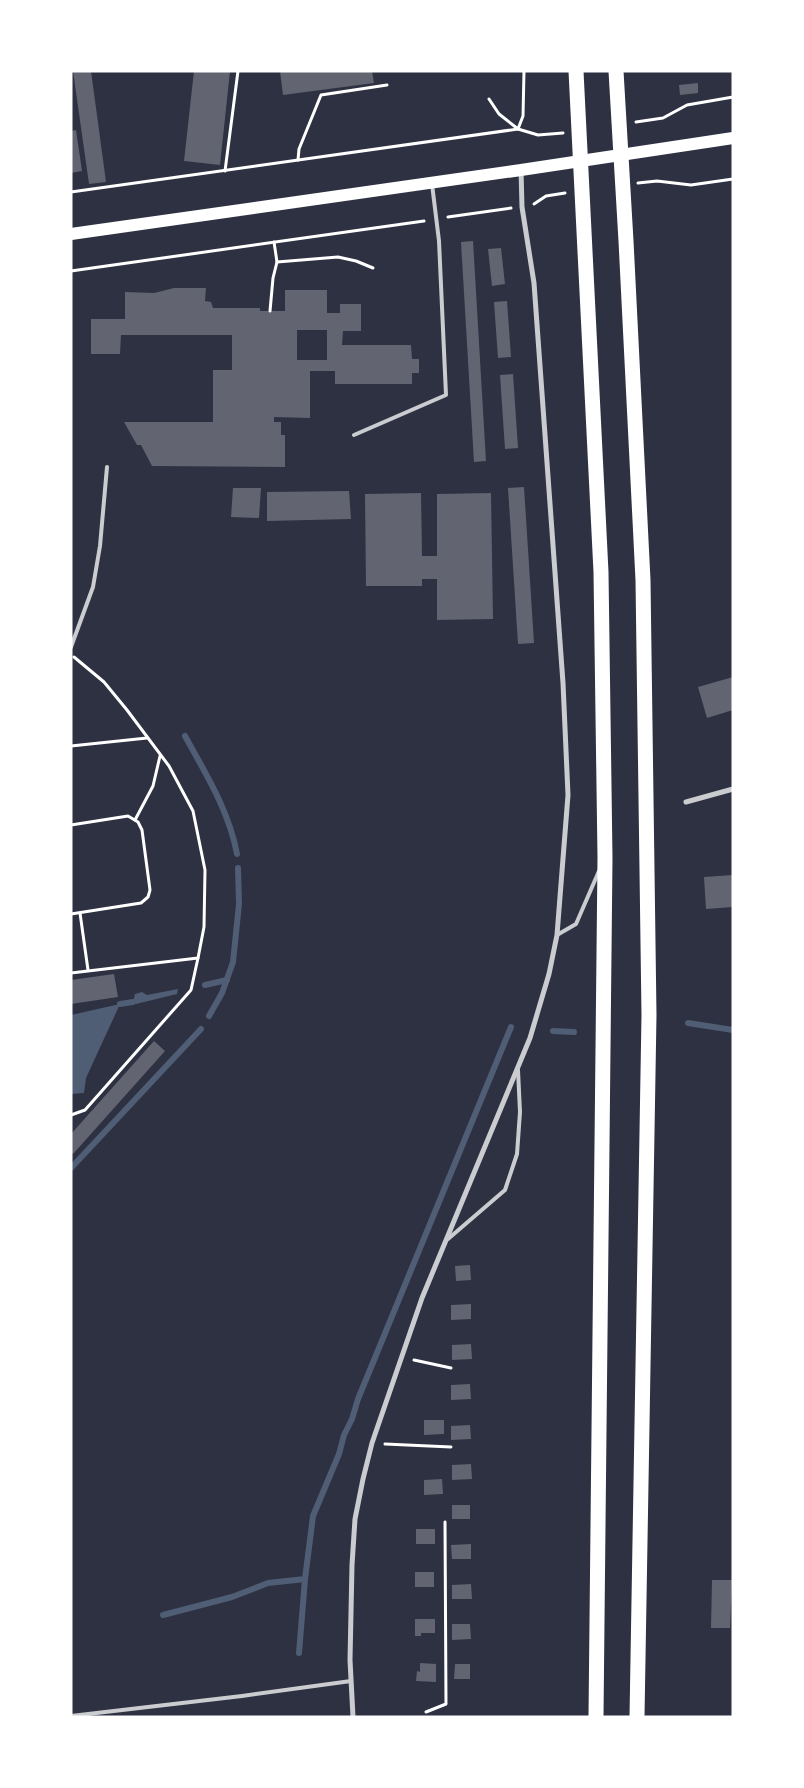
<svg xmlns="http://www.w3.org/2000/svg" width="804" height="1788" font-family="Bitter,serif">
<style>
.water{fill:#4f5d75}
.lines{fill:none;stroke-linecap:round;stroke-linejoin:round}
.stream{stroke:#4f5d75;stroke-width:6}
.building{fill:#626471;fill-rule:evenodd}
.path{stroke:#fff;stroke-width:3}
.service{stroke:#caccd0;stroke-width:4}
.minor{stroke:#caccd0;stroke-width:5}
.primary{stroke:#fff;stroke-width:12}
.motorway{stroke:#fff;stroke-width:15}
</style>
<rect width="100%" height="100%" fill="#2d3142"/>
<g class="water">
<polygon points="178,989 177,994 136,1004 133,1002 135,994 142,992 147,995"/>
<polygon points="120,1004 86,1078 84,1093 71,1094 71,1015"/>
</g>
<g class="lines">
<g class="stream">
<path d="M185 736C206 774 229 811 237 854"/>
<polyline points="205,985 227,980"/>
<polyline points="120,1004 133,1002"/>
<polyline points="209,1016 222,993 233,962 239,904 238,868"/>
<polyline points="688,1023 733,1030"/>
<polyline points="553,1031 574,1032"/>
<polyline points="71,1168 201,1029"/>
<polyline points="163,1615 232,1597 268,1583 305,1579 313,1516 339,1454 344,1435 352,1419 358,1399 511,1027"/>
<polyline points="299,1653 305,1579"/>
</g>
</g>
<g class="building">
<polygon points="73,71 91,71 106,182 89,184"/>
<polygon points="194,71 230,71 220,165 184,161"/>
<polygon points="280,71 372,71 374,83 283,95"/>
<polygon points="698,83 698,93 680,95 679,85"/>
<polygon points="76,130 82,171 71,173 71,131"/>
<polygon points="473,241 486,461 474,462 461,242"/>
<polygon points="501,248 505,284 492,286 488,249"/>
<path d="M174 288H206L205 301 211 302 213 308H260V311H285V290H327V313H340V304H361V331H343L342 345H411L412 359H419V373H412V384H335V371H310V418L274 417V422H281V435H285V467L152 466 141 445H137L124 422H213V370H232V335H121L120 354H91V319H125V292L154 293ZM297 330H327V360H297Z"/>
<polygon points="507,301 511,357 498,358 494,302"/>
<polygon points="513,374 518,448 505,449 500,375"/>
<polygon points="524,487 534,643 518,644 508,488"/>
<polygon points="233,488 261,488 259,518 231,517"/>
<polygon points="349,491 351,519 267,521 267,492"/>
<polygon points="421,493 422,556 437,556 437,494 491,493 493,619 437,620 437,579 422,579 422,586 366,586 365,494"/>
<polygon points="733,677 733,710 707,718 698,687"/>
<polygon points="733,875 733,907 706,909 704,877"/>
<polygon points="114,974 118,997 71,1004 71,980"/>
<polygon points="154,1041 165,1051 73,1154 71,1152 71,1134"/>
<polygon points="470,1265 471,1280 456,1281 455,1266"/>
<polygon points="471,1304 471,1319 451,1320 451,1305"/>
<polygon points="471,1344 472,1359 452,1360 452,1345"/>
<polygon points="470,1384 471,1399 451,1400 451,1385"/>
<polygon points="424,1420 444,1420 444,1434 424,1435"/>
<polygon points="470,1425 471,1439 451,1440 451,1426"/>
<polygon points="471,1464 472,1479 452,1480 452,1465"/>
<polygon points="442,1479 443,1494 424,1495 424,1480"/>
<rect x="452" y="1505" width="18" height="14"/>
<rect x="416" y="1529" width="19" height="15"/>
<polygon points="471,1544 471,1559 452,1559 451,1545"/>
<rect x="415" y="1572" width="19" height="15"/>
<polygon points="712,1580 732,1580 730,1628 711,1628"/>
<polygon points="471,1584 472,1599 452,1599 452,1585"/>
<polygon points="415,1619 435,1619 435,1633 421,1633 421,1636 415,1636"/>
<polygon points="452,1624 470,1624 471,1639 452,1640"/>
<polygon points="420,1663 436,1664 436,1682 416,1681 417,1671 420,1672"/>
<polygon points="455,1664 470,1664 470,1679 454,1679"/>
</g>
<g class="lines">
<g class="path">
<polyline points="489,99 499,114 518,129 523,116 524,71"/>
<polyline points="636,122 663,118 687,105 733,97"/>
<polyline points="298,160 299,149 321,95 387,85"/>
<polyline points="225,171 238,71"/>
<polyline points="638,183 657,181 691,185 733,179"/>
<polyline points="71,192 518,129 538,135 563,133"/>
<polyline points="534,204 546,196 565,193"/>
<polyline points="448,217 511,208"/>
<polyline points="274,242 277,262"/>
<polyline points="71,271 424,221"/>
<polyline points="270,311 273,278 277,262 338,257 356,261 373,268"/>
<polyline points="71,746 147,738"/>
<polyline points="135,820 153,786 160,756"/>
<polyline points="71,825 128,816 138,822 142,830 150,890 148,897 141,903 71,914"/>
<polyline points="80,913 88,970"/>
<polyline points="71,973 198,958 204,927 205,870 193,811 169,766 127,710 104,682 74,657"/>
<polyline points="71,1115 85,1110 191,990 198,958"/>
<polyline points="414,1360 451,1368"/>
<polyline points="385,1444 451,1447"/>
<polyline points="426,1712 446,1704 445,1522"/>
</g>
<g class="service">
<polyline points="354,435 446,395 439,241 432,184"/>
<polyline points="71,647 93,587 100,546 107,467"/>
<polyline points="557,935 576,924 599,871"/>
<polyline points="448,1239 505,1190 517,1154 520,1112 518,1070"/>
<polyline points="71,1716 242,1696 351,1681"/>
</g>
<g class="minor">
<polyline points="686,802 733,789"/>
<polyline points="353,1717 350,1660 352,1565 355,1519 363,1479 372,1443 422,1298 530,1038 549,974 557,935 568,795 563,683 534,283 522,207 521,170"/>
</g>
<polyline class="primary" points="71,234 521,170 733,138"/>
<g class="motorway">
<polyline points="576,71 601,572 605,858 596,1717"/>
<polyline points="616,71 626,241 643,580 649,1015 637,1717"/>
</g>
</g>
<rect width="804" height="1788" fill="none" stroke="#ffffff" stroke-width="145"/>
</svg>
